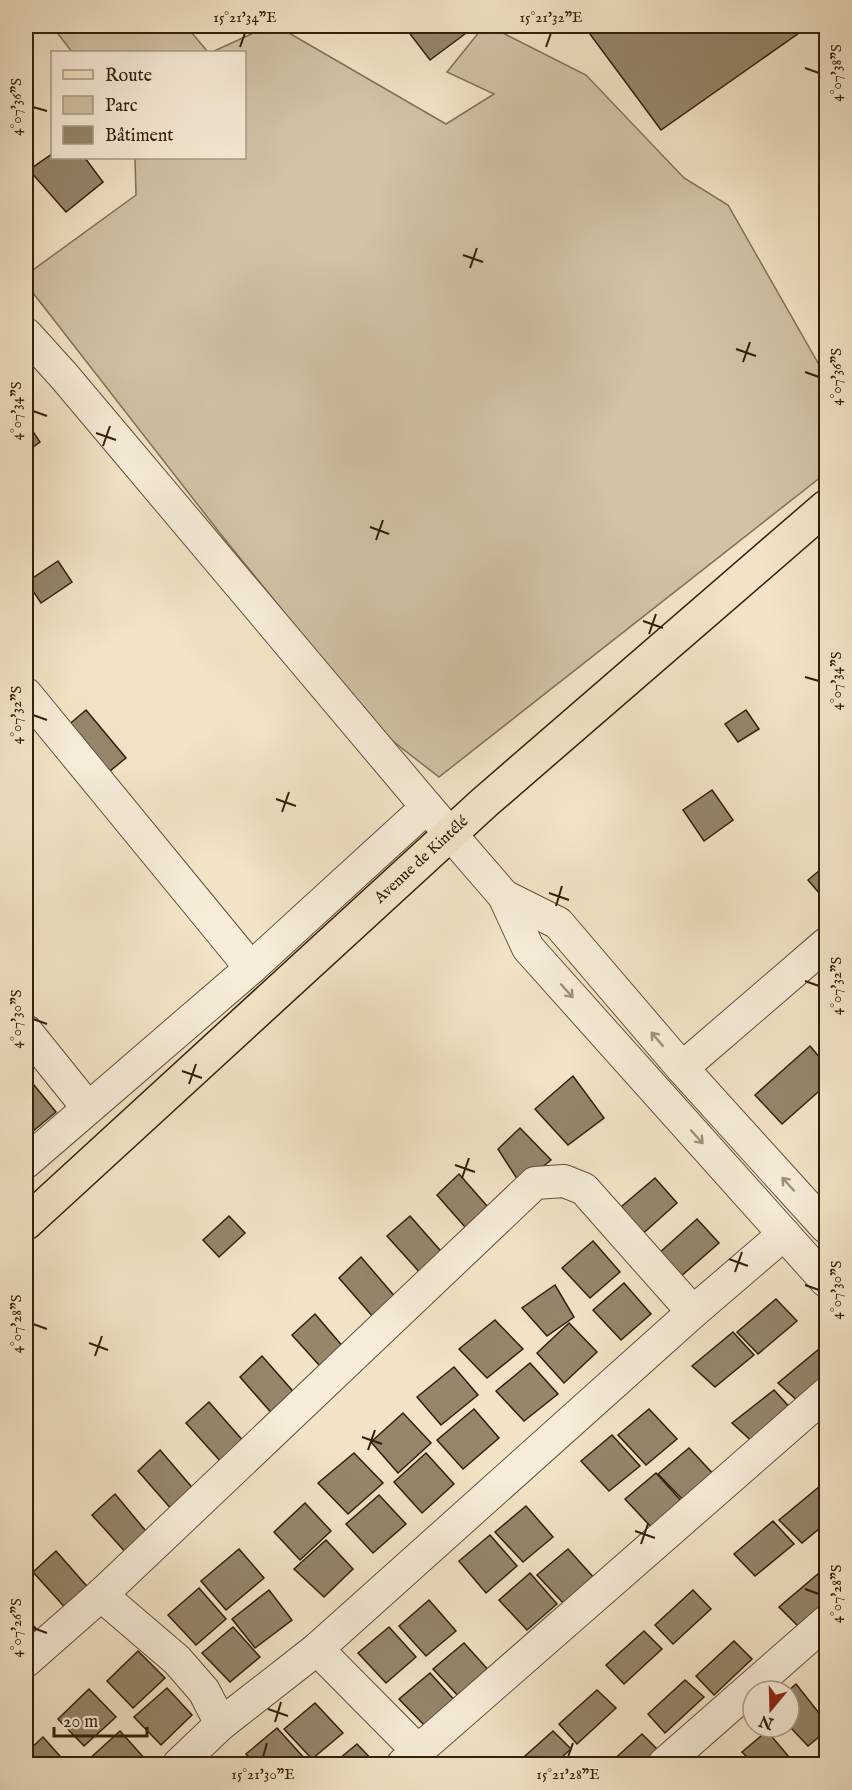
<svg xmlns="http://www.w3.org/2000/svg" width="852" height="1790" font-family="'IM FELL English',serif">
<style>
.green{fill:#d1c3a6;stroke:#817258;stroke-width:1.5}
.building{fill:#95866c;stroke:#31200a;stroke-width:1.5}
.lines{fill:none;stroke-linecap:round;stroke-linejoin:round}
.street-casing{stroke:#615139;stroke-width:34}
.primary-casing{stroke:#31200a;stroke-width:36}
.street{stroke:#f7edda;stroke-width:32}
.primary{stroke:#f2e4c6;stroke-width:33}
.oneway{stroke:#9e917c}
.ticks{fill:none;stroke:#31200a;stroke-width:2}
.labels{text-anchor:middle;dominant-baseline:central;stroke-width:6;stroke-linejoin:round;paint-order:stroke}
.street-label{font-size:16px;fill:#31200a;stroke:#f7edda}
.neatline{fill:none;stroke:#31200a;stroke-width:2}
.ticks-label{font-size:15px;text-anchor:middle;fill:#31200a}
</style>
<rect width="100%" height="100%" fill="#f2e4c6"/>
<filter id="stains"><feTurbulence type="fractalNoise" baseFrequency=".00333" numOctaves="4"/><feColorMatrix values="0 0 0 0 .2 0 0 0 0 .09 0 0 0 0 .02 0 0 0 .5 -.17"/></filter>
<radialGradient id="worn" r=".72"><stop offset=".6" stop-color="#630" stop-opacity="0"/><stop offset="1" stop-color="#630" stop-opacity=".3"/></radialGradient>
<g class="green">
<polygon points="52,26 186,26 208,52 72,52"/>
<polygon points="269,26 277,26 446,124 494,94 447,72 484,26 489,26 586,75 684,178 728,205 826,377 826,473 439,777 381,732 219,532 26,284 26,275 136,195 135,158 244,158 244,52 212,52"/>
</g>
<g class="building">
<polygon points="404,26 471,26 473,28 430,60"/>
<polygon points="584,26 809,26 661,130"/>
<polygon points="52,154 52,158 85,158 103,182 66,212 29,170"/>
<polygon points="26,421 40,442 26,452"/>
<polygon points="58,561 72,582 41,603 27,582"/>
<polygon points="86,710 126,758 105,775 66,727"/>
<polygon points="746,710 759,729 738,742 725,724"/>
<polygon points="712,790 733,820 704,841 683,810"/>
<polygon points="826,865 826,901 808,880"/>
<polygon points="810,1046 826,1065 826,1085 782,1124 755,1095"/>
<polygon points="573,1076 604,1118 568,1145 535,1109"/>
<polygon points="29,1079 56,1112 26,1137 26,1082"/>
<polygon points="520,1128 551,1160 521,1185 498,1149"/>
<polygon points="459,1174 495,1215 472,1235 437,1195"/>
<polygon points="655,1178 677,1203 638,1238 615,1212"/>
<polygon points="229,1216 245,1233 219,1257 203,1240"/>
<polygon points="410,1216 446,1257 423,1276 387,1236"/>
<polygon points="697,1219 719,1243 679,1278 658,1254"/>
<polygon points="593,1241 620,1272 590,1298 562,1268"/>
<polygon points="361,1257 397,1299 374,1318 339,1278"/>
<polygon points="624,1283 651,1314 621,1340 593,1310"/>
<polygon points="555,1285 574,1317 547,1336 522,1308"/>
<polygon points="776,1299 797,1321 758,1354 737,1332"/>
<polygon points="315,1314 350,1355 328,1375 292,1335"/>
<polygon points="495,1320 523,1349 487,1378 459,1349"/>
<polygon points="569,1323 597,1352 564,1383 537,1353"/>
<polygon points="733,1332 754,1355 715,1387 692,1366"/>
<polygon points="819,1349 826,1357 826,1383 801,1404 778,1383"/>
<polygon points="262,1356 298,1397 275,1417 240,1377"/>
<polygon points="530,1363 558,1394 524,1421 496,1391"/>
<polygon points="454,1367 478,1395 441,1425 417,1397"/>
<polygon points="774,1390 794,1412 756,1445 732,1423"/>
<polygon points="209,1402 245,1443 222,1463 186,1423"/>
<polygon points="474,1409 499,1438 463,1469 437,1440"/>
<polygon points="649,1409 677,1439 646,1465 618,1435"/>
<polygon points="403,1413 431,1443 398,1473 371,1442"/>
<polygon points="612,1435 640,1466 609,1491 581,1461"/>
<polygon points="689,1448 717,1478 687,1504 658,1474"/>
<polygon points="160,1450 196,1492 173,1511 138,1471"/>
<polygon points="354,1453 383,1483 348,1514 318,1483"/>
<polygon points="426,1453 454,1484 422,1513 394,1482"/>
<polygon points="656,1473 684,1504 653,1529 625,1499"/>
<polygon points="820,1486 826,1494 826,1523 802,1543 779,1520"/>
<polygon points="115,1494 150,1536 128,1555 92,1515"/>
<polygon points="379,1495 406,1524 373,1553 346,1524"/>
<polygon points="305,1503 331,1531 300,1560 274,1532"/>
<polygon points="526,1506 553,1537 523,1562 495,1532"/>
<polygon points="773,1521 794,1544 755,1576 734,1554"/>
<polygon points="490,1535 517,1566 486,1593 459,1561"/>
<polygon points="326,1540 353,1569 324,1597 294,1569"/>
<polygon points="239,1549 264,1578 226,1610 201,1581"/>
<polygon points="568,1549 595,1579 565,1605 537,1575"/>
<polygon points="56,1551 92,1592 69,1612 33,1572"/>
<polygon points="530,1573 557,1604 527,1630 499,1600"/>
<polygon points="819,1573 826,1581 826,1609 802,1630 779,1607"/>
<polygon points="199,1588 226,1619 196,1645 168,1615"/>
<polygon points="269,1590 292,1620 255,1648 232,1619"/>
<polygon points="693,1590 711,1609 673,1644 655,1625"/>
<polygon points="429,1600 456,1631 426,1656 399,1626"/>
<polygon points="26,1617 38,1631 26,1642"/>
<polygon points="233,1627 260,1657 230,1682 202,1653"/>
<polygon points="389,1627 416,1657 386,1683 358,1653"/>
<polygon points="644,1631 662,1649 624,1684 606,1665"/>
<polygon points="734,1641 752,1659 714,1695 696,1676"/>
<polygon points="464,1643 491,1673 461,1699 433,1669"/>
<polygon points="138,1651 165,1678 133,1708 107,1681"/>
<polygon points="430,1673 457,1703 427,1728 399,1699"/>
<polygon points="685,1680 704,1697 665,1733 648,1714"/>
<polygon points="796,1684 826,1722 826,1731 808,1746 789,1726 788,1691"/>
<polygon points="167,1688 192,1715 161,1745 134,1717"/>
<polygon points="89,1689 116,1717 84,1746 58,1719"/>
<polygon points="597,1690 616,1708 577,1744 559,1724"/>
<polygon points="315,1703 343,1733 312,1759 284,1729"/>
<polygon points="277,1728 305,1759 298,1764 256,1764 246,1754"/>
<polygon points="120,1731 145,1759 140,1764 90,1764 87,1761"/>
<polygon points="553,1731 571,1749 554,1764 516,1764"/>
<polygon points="767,1731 795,1764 754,1764 742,1752"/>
<polygon points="642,1734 660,1752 646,1764 609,1764"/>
<polygon points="43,1737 67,1764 26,1764 26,1753"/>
<polygon points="357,1744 376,1764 333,1764"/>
<polygon points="826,1750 826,1764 825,1764 818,1757"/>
</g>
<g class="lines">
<g class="street-casing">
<g id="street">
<polyline points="26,334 64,376 427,807 504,896 528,948 826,1281"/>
<polyline points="26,694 251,968"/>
<polyline points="504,896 558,923 682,1068 826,1227"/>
<polyline points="26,1031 88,1108"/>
<polyline points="682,1068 826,944"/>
<polyline points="26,1162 251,968 427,807"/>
<polyline points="101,1595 177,1660 204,1691 221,1724"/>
<polyline points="317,1649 418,1751"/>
<polyline points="26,1661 101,1595 535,1183 564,1181 584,1189 693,1312"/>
<polyline points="179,1764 221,1724 317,1649 693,1312 784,1234"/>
<polyline points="403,1764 826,1394"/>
<polyline points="664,1764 826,1622"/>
</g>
</g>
<g class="primary-casing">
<g id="primary">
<path id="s1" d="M26 1223 485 802 826 507"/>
</g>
</g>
<use href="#street" class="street"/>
<use href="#primary" class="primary"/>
</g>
<defs><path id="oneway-shaft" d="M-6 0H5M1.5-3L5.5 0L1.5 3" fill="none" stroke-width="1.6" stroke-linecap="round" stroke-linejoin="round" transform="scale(1.5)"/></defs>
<g class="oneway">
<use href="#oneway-shaft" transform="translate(567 991) rotate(48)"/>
<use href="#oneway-shaft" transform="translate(657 1039) rotate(-130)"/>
<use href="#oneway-shaft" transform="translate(697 1137) rotate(48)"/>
<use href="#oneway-shaft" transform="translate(788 1184) rotate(-132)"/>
</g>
<path class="ticks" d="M240 47 245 33M546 47 551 33M805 68 819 73M33 107 47 111M463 255 483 262M470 268 477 248M736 349 756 356M743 362 750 342M805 372 819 377M33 411 47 416M96 433 116 440M103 446 110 426M370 527 389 534M376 540 383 520M643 621 663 628M649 634 656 614M805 677 819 681M33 715 47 720M276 799 296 806M282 812 289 792M549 893 569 900M556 906 562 886M805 981 819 986M33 1019 47 1024M182 1071 202 1078M189 1084 196 1064M455 1165 475 1172M462 1178 469 1158M729 1259 748 1266M735 1272 742 1252M805 1285 819 1290M33 1324 47 1329M89 1343 108 1350M95 1356 102 1336M362 1437 382 1444M368 1450 375 1430M635 1531 655 1538M641 1544 648 1524M805 1589 819 1594M33 1628 47 1633M268 1709 288 1716M275 1722 281 1702M263 1757 267 1743M568 1757 573 1743"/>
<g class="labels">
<g class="street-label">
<text stroke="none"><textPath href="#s1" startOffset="537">Avenue de Kintélé</textPath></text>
</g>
</g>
<rect width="852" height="1790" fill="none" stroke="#f2e4c6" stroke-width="66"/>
<rect x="51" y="51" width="195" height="108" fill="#f7edda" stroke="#a89b87" stroke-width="1.5"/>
<rect x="63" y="70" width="30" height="9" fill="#f2e4c6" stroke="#a89b87" stroke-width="1.5"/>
<text x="105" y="81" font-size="18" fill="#31200a">Route</text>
<rect x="63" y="96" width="30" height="18" fill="#d1c3a6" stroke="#a89b87" stroke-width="1.5"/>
<text x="105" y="111" font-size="18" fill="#31200a">Parc</text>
<rect x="63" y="126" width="30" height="18" fill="#95866c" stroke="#a89b87" stroke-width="1.5"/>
<text x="105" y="141" font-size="18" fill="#31200a">Bâtiment</text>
<g transform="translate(771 1709) rotate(199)"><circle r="28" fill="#f7edda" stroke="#a89b87" stroke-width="1.5"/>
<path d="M0-4.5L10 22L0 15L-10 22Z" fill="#8f2418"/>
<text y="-9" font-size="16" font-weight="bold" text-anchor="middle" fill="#31200a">N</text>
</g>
<path d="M54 1727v9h93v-9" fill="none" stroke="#31200a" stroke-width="3"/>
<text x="63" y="1727" font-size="18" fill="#31200a" stroke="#f7edda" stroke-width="4.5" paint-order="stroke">20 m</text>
<rect x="33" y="33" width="786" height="1724" class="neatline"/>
<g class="ticks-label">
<text x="245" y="22">15°21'34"E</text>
<text x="551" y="22">15°21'32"E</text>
<text transform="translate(836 73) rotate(-90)" y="5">4°07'38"S</text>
<text transform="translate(16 107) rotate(-90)" y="5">4°07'36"S</text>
<text transform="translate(836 377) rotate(-90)" y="5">4°07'36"S</text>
<text transform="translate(16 411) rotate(-90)" y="5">4°07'34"S</text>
<text transform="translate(836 681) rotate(-90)" y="5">4°07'34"S</text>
<text transform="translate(16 715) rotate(-90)" y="5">4°07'32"S</text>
<text transform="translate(836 986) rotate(-90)" y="5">4°07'32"S</text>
<text transform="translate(16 1019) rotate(-90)" y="5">4°07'30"S</text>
<text transform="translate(836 1290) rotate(-90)" y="5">4°07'30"S</text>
<text transform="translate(16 1324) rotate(-90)" y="5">4°07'28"S</text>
<text transform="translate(836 1594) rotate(-90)" y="5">4°07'28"S</text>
<text transform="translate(16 1628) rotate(-90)" y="5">4°07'26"S</text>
<text x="263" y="1779">15°21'30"E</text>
<text x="568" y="1779">15°21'28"E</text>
</g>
<rect width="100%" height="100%" filter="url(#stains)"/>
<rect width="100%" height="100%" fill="url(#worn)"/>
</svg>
